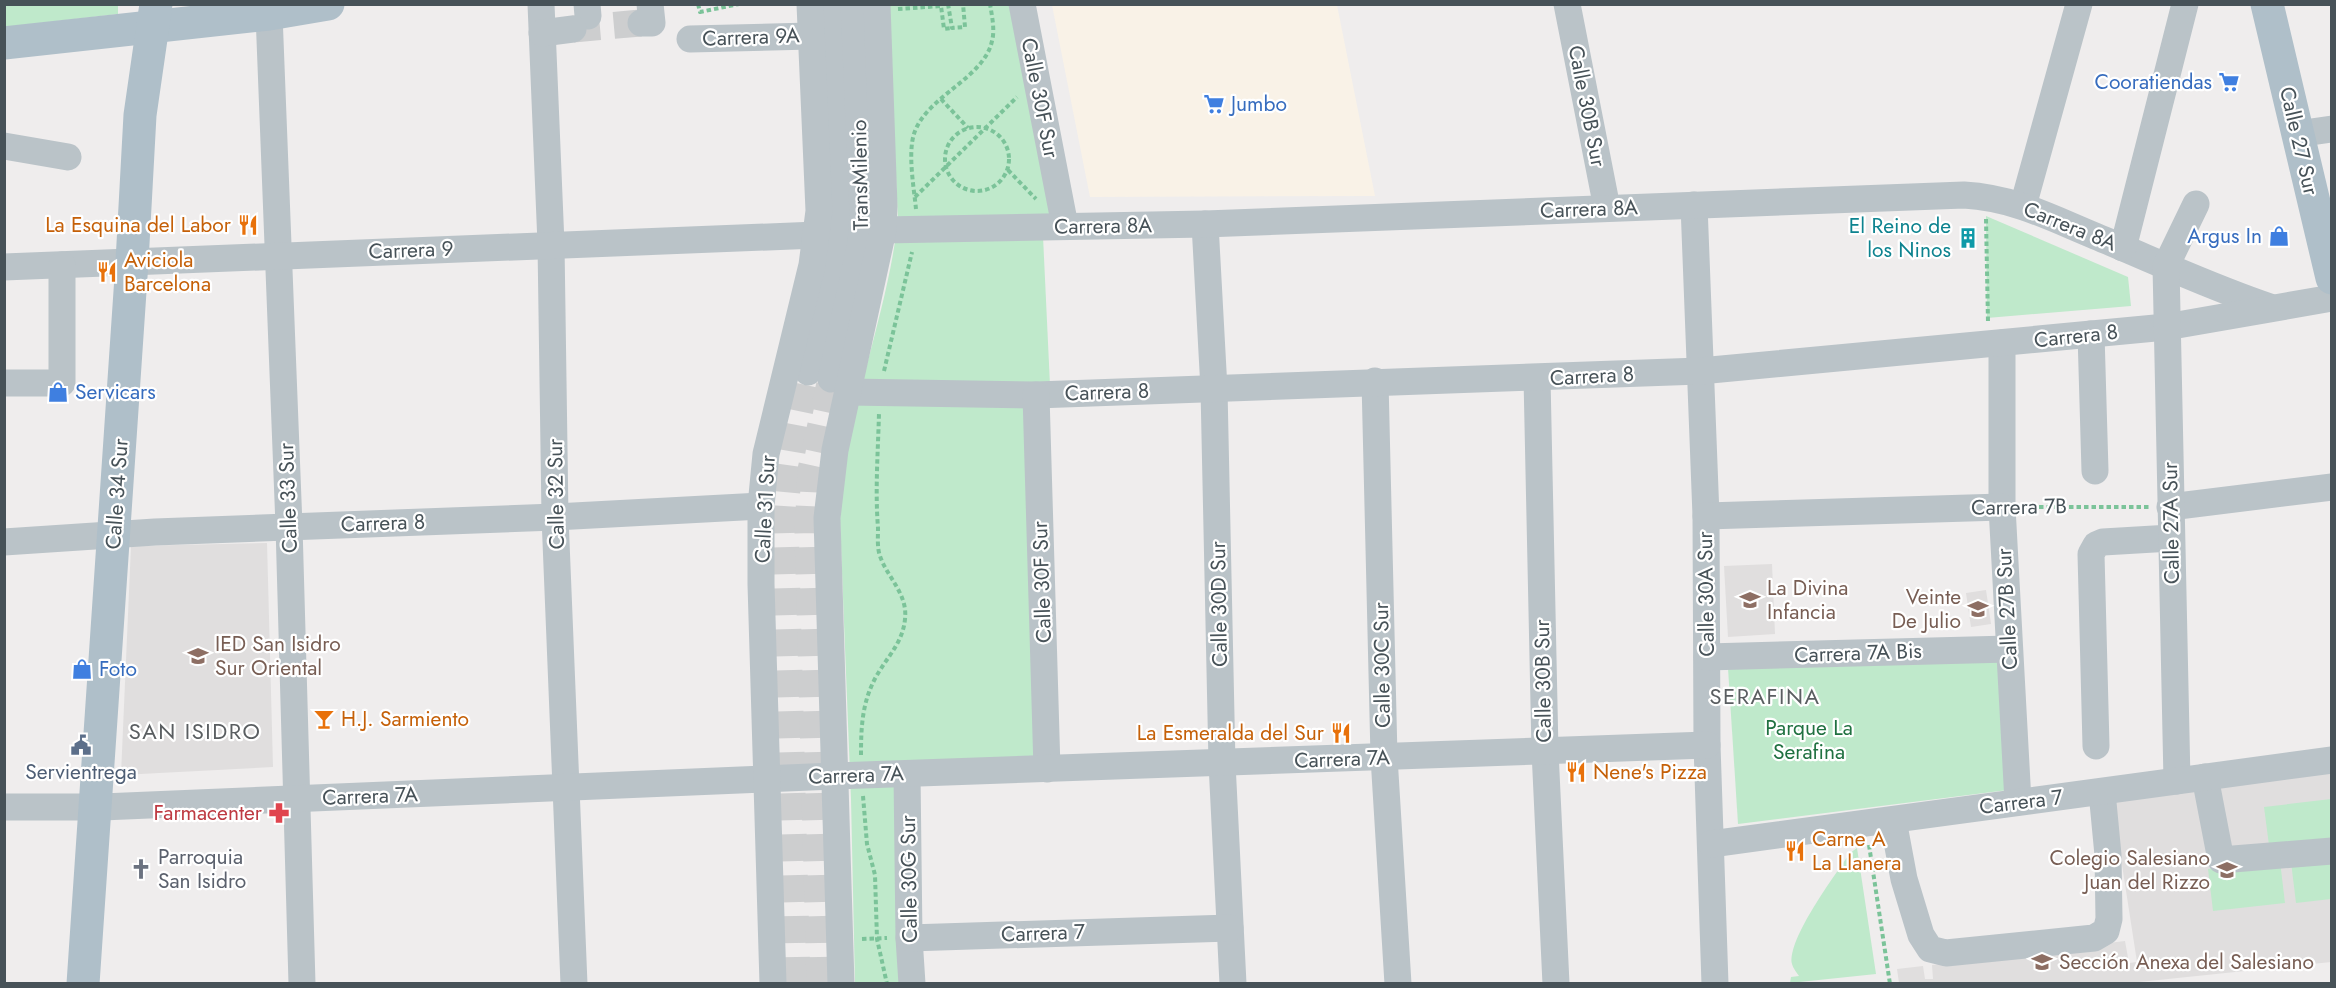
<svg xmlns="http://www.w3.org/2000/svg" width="2336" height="988" font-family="Jost,sans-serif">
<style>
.commercial{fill:#f9f2e7}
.education{fill:#e0dede}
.green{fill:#bfe9cb}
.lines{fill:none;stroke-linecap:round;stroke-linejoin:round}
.minor-tunnel{stroke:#cdcecf;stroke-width:27;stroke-dasharray:27 14;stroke-linecap:butt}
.path{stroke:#7bc399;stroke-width:4;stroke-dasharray:4.5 3;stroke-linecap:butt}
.minor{stroke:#bac3c8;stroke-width:27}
.major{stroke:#afbfc9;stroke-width:33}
.labels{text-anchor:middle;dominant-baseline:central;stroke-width:4.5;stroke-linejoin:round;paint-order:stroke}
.street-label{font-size:21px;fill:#475258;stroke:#fff}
.shop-label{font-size:21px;fill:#366cbe;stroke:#fff;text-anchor:start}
.food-label{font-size:21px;fill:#c56008;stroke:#fff;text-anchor:start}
.culture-label{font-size:21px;fill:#0d838f;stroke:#fff;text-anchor:end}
.education-label{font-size:21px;fill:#785e54;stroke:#fff;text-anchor:start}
.park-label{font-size:21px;fill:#207141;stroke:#fff}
.service-label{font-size:21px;fill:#4e5e75;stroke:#fff}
.health-label{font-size:21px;fill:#be3a42;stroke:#fff;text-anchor:end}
.worship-label{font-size:21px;fill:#5b616d;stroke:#fff;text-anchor:start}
.neighbourhood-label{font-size:22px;letter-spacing:1.5px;fill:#5a5e61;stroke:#fff}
</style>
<rect width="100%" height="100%" fill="#efeded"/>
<polygon class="commercial" points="1052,5 1337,5 1375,196 1090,197"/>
<g class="education">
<polygon points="267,543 273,767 121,775 131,546"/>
<polygon points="1772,564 1775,634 1728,637 1724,566"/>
<polygon points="1986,590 1991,624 1971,627 1966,593"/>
<polygon points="2331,773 2331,962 2120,984 1899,983 1897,969 1923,966 1925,979 1933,979 1932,965 2125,941 2129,963 2137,962 2112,800"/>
</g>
<g class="green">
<polygon points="4,5 118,5 118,14 5,27"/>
<path d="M888 5H1009L1053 214 1042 215 1050 385 1030 387 1043 758 900 764 907 983 855 984 851 799 840 521C841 508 840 493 842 480 854 392 888 308 898 220Z"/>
<polygon points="1986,216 2128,277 2131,306 1987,318"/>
<polygon points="2001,661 2008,790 1738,824 1728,668"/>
<polygon points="2331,799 2331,846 2270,853 2264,807"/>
<path d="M1857 848 1876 974 1790 983 1791 977 1799 976C1797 973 1793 968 1792 964 1787 939 1836 874 1850 853Z"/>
<polygon points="2331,857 2331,899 2296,903 2291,862"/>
<polygon points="2280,861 2285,903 2213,911 2208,869"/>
</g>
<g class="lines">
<g class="minor-tunnel">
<polyline points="573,29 641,23"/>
<path d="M797 984 785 522C786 471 797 422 808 372"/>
<polyline points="820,984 808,533 811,470 831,379"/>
</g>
<g class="path">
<polyline points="698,4 700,12 739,4"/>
<polyline points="948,4 952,28 965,27 963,4"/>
<polyline points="898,9 941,6 944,29 952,28"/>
<polyline points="941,99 968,128"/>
<circle cx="977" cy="159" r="32"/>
<polyline points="1008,170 1036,199"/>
<polyline points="915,197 1017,97"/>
<path d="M916 209C914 188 907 151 915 131 929 95 984 78 992 41 995 30 992 16 990 4"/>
<polyline points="1986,219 1988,322"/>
<polyline points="884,371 912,252"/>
<polyline points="2024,507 2149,507"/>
<path d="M861 755C861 727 862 701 877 675 888 656 903 642 905 619 908 594 887 577 880 556 877 548 878 537 878 528 875 490 878 452 879 413"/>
<polyline points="863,796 867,844 875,875 877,939 887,984"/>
<polyline points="1869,845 1890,984"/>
<polyline points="862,939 887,938"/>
</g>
<g class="minor">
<polyline points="541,4 551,244 555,517 574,984"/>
<polyline points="587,4 588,16"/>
<polyline points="1022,4 1065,226"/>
<polyline points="1567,4 1607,208"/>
<polyline points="269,14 289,526 302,984"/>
<polyline points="641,23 652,23 650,4"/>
<polyline points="542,33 573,29"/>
<polyline points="690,39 811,36"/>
<polyline points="2297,134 2332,129"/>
<polyline points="4,146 68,157"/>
<polyline points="1694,205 1706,516 1707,745 1715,984"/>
<polyline points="2023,206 2079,4"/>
<polyline points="1205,224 1214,389 1222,763 1233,984"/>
<path d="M883 230 1205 224 1964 195C2014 198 2049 217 2095 236 2153 260 2210 287 2270 307"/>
<polyline points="2123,248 2185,4"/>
<polyline points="4,267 817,235"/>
<polyline points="2091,334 2095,471"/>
<polyline points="2002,343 2002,507 2018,802"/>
<polyline points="808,372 836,246 838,219 833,4"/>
<polyline points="1537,378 1545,751 1556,984"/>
<polyline points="831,379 861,243 863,214 854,4"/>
<polyline points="1375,381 1384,757 1398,984"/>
<polyline points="4,383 62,383 62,265"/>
<polyline points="849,392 1036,395 1700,371 2166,327 2332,298"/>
<polyline points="1036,395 1047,769"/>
<polyline points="2170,507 2332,487"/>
<polyline points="1706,516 2002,507"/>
<polyline points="4,542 155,532 555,517 761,506"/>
<polyline points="1707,657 2009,649"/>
<polyline points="2096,746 2091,554 2096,545 2103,542 2171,538"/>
<polyline points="907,774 909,938 912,984"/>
<polyline points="2205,777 2221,860 2332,851"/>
<polyline points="2177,781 2166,266 2196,204"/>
<polyline points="4,807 102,807 835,776 1707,745"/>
<polyline points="1893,820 1904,879 1921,935 1930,949 1946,953 2094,938 2106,931 2109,919 2108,855 2102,792"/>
<polyline points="1711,844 2332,760"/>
<polyline points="909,938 1230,928"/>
<polyline points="773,984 761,584 761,506 766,454 812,265 819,211 810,4"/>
<polyline points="841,984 827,518 835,450 883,230 884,206 877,4"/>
</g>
<g class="major">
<polyline points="2267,4 2332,278"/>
<polyline points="4,43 269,14 328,4"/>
<polyline points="83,984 132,262 140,115 156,4"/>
</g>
</g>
<defs>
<g id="supermarket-bare" transform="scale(1.62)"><path d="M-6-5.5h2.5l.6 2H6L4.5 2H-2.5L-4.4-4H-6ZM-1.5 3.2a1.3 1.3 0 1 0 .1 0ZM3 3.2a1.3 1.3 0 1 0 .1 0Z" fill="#3f7fe0" stroke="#fff" stroke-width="2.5" paint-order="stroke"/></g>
<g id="restaurant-bare" transform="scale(1.62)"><path d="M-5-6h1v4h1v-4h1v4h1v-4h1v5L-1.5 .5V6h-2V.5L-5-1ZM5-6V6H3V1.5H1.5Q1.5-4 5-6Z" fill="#e8710a" stroke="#fff" stroke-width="2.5" paint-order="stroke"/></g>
<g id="shop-bare" transform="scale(1.62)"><path d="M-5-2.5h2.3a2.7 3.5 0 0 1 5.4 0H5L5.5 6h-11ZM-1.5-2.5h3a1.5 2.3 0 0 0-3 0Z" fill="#3f7fe0" stroke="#fff" stroke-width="2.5" paint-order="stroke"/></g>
<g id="building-bare" transform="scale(1.62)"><path d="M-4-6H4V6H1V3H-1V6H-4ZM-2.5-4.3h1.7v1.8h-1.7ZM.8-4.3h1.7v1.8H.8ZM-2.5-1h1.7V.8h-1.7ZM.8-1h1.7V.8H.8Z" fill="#0f9aa8" stroke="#fff" stroke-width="2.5" paint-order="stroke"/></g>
<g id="school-bare" transform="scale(1.62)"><path d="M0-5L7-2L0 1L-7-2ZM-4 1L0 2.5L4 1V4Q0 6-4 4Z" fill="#8d6e63" stroke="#fff" stroke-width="2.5" paint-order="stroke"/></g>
<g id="bar-bare" transform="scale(1.62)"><path d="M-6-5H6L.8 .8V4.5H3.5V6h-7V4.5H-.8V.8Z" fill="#e8710a" stroke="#fff" stroke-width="2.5" paint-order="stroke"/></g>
<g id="civic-bare" transform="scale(1.62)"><path d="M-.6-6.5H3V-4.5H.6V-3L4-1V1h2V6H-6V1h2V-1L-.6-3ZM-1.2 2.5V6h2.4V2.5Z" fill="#5c6f8a" stroke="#fff" stroke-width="2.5" paint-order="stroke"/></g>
<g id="pharmacy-bare" transform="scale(1.62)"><path d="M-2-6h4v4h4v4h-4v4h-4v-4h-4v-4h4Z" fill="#e0444e" stroke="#fff" stroke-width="2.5" paint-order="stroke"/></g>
<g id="church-bare" transform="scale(1.62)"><path d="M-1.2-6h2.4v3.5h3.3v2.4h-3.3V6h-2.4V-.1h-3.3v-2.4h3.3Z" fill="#6b7280" stroke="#fff" stroke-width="2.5" paint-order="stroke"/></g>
</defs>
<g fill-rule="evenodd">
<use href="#supermarket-bare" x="2229" y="82"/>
<use href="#supermarket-bare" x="1214" y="104"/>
<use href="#restaurant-bare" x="248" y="225"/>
<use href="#shop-bare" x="2279" y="236"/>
<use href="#building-bare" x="1968" y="238"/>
<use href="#restaurant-bare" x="107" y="272"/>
<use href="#shop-bare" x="58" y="392"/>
<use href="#school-bare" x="1750" y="600"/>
<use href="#school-bare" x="1978" y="609"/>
<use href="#school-bare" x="198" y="656"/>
<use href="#shop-bare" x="82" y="669"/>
<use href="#bar-bare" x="324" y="719"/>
<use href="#restaurant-bare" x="1341" y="733"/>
<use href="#civic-bare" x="81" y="745"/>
<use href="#restaurant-bare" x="1576" y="772"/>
<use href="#pharmacy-bare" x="279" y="813"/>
<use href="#restaurant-bare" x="1795" y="851"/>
<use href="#church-bare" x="141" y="869"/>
<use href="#school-bare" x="2227" y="870"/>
<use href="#school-bare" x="2042" y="962"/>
</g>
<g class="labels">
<g class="street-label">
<text transform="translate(751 37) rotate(-2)">Carrera 9A</text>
<text transform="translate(1040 98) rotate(79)">Calle 30F Sur</text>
<text transform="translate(1587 106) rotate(79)">Calle 30B Sur</text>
<text transform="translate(2299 141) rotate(77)">Calle 27 Sur</text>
<text transform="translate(860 175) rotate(-91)">TransMilenio</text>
<text transform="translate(1589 209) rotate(-2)">Carrera 8A</text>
<text transform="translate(1103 226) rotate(-1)">Carrera 8A</text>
<text transform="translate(2070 226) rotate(22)">Carrera 8A</text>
<text transform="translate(411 250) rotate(-2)">Carrera 9</text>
<text transform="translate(2076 336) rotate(-6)">Carrera 8</text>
<text transform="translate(1592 376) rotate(-3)">Carrera 8</text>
<text transform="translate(1107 392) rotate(-2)">Carrera 8</text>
<text transform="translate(117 494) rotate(-86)">Calle 34 Sur</text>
<text transform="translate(556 494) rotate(-91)">Calle 32 Sur</text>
<text transform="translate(288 498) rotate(-92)">Calle 33 Sur</text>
<text transform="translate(2019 507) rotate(-1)">Carrera 7B</text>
<text transform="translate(765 509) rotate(-87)">Calle 31 Sur</text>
<text transform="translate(383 523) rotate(-2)">Carrera 8</text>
<text transform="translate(2171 523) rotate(-91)">Calle 27A Sur</text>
<text transform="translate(1042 582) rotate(-92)">Calle 30F Sur</text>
<text transform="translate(1706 594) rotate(-91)">Calle 30A Sur</text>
<text transform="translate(1219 604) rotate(-91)">Calle 30D Sur</text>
<text transform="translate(2007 609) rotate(-93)">Calle 27B Sur</text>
<text transform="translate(1858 653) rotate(-2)">Carrera 7A Bis</text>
<text transform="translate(1382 665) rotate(-91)">Calle 30C Sur</text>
<text transform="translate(1543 681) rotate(-91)">Calle 30B Sur</text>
<text transform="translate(1342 759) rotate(-2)">Carrera 7A</text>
<text transform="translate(856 775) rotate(-2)">Carrera 7A</text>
<text transform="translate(370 796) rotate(-2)">Carrera 7A</text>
<text transform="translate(2021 802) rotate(-7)">Carrera 7</text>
<text transform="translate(909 879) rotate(-91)">Calle 30G Sur</text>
<text transform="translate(1043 933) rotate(-2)">Carrera 7</text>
</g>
<g class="shop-label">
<text x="2212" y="82" text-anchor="end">Cooratiendas</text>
<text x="1231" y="104">Jumbo</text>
<text x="2262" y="236" text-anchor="end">Argus In</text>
<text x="75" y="392">Servicars</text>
<text x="99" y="669">Foto</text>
</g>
<g class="food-label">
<text x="231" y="225" text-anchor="end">La Esquina del Labor</text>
<text x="124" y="260">Aviciola<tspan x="124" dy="24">Barcelona</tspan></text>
<text x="341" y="719">H.J. Sarmiento</text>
<text x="1324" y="733" text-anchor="end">La Esmeralda del Sur</text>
<text x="1593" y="772">Nene's Pizza</text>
<text x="1812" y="839">Carne A<tspan x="1812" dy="24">La Llanera</tspan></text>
</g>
<g class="culture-label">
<text x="1951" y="226">El Reino de<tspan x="1951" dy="24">los Ninos</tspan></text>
</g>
<g class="education-label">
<text x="1767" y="588">La Divina<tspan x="1767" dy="24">Infancia</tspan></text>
<text x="1961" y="597" text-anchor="end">Veinte<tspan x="1961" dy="24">De Julio</tspan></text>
<text x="215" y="644">IED San Isidro<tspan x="215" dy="24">Sur Oriental</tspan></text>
<text x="2210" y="858" text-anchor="end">Colegio Salesiano<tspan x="2210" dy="24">Juan del Rizzo</tspan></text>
<text x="2059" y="962">Sección Anexa del Salesiano</text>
</g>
<g class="park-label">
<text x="1809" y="728">Parque La<tspan x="1809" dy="24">Serafina</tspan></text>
</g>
<g class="service-label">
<text x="81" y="772">Servientrega</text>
</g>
<g class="health-label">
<text x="262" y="813">Farmacenter</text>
</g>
<g class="worship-label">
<text x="158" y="857">Parroquia<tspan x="158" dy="24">San Isidro</tspan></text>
</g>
<g class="neighbourhood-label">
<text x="1765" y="696">SERAFINA</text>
<text x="195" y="731">SAN ISIDRO</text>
</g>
</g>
<rect width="2336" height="988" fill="none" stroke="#475258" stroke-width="12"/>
</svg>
